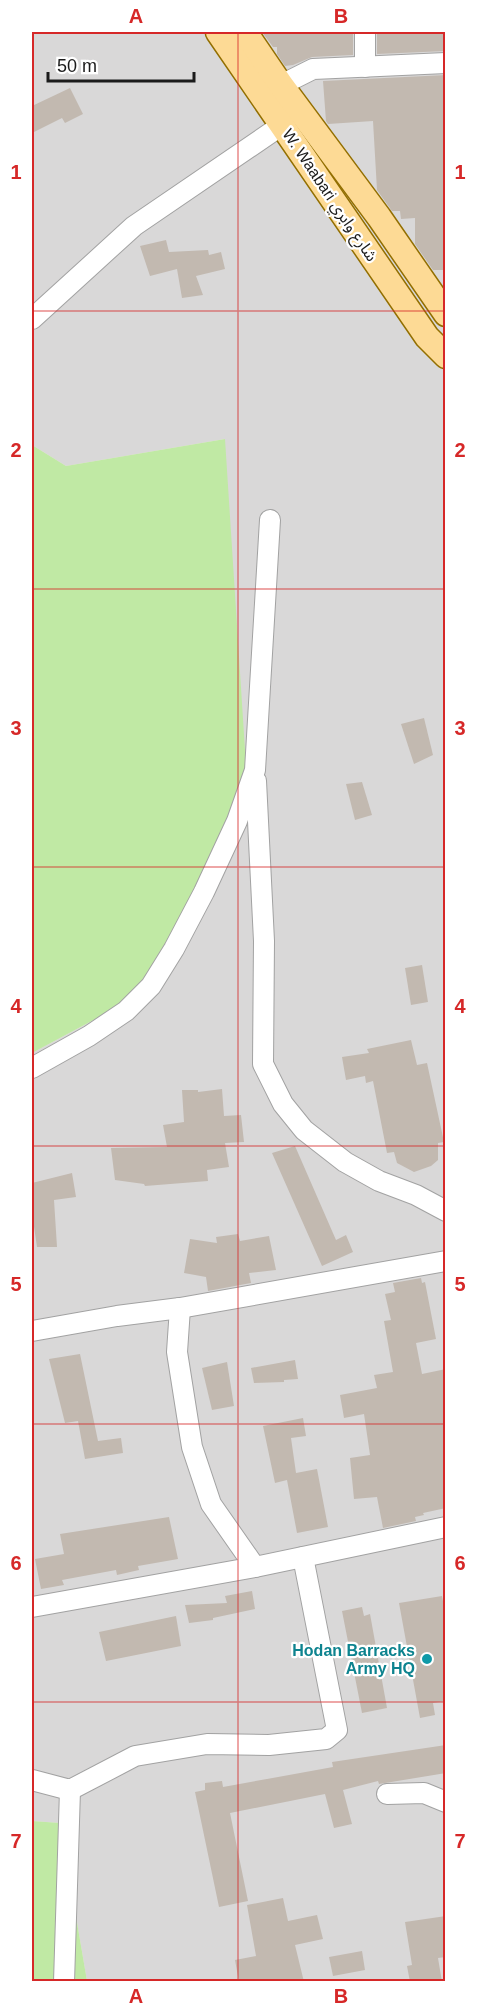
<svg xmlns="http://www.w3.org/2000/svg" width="477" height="2013" font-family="Helvetica,'Noto Sans Arabic',sans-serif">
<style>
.residential{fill:#d9d8d8}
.grass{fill:#c0e9a4}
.building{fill:#c2b9b0}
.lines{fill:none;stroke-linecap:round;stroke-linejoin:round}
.minor-casing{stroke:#a2a2a2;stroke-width:22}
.major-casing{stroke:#936f00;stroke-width:27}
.minor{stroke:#fff;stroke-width:20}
.major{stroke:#fdda95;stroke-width:24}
.grid{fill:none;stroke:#d62828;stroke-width:1.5;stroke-opacity:0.55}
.culture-dot{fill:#0f9aa8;stroke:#fff;stroke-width:2}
.labels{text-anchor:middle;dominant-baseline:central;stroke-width:4.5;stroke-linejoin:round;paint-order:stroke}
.street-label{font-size:16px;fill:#1b1b1b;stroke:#fff}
.culture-label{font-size:16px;font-weight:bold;fill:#0d838f;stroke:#fff;text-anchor:end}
.neatline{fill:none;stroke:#d62828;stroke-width:2}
.grid-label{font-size:20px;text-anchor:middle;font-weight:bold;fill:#d62828}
</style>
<rect width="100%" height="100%" fill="#edeae0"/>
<polygon class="residential" points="32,32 445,32 445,1981 87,1981 60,1823 32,1821 32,1053 142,994 225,439 66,466 32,445"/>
<g class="grass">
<polygon points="225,439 247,781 142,994 32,1053 32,445 66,466"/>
<polygon points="32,1821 60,1823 87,1981 32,1981"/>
</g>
<g class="building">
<polygon points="262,32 353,32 353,55 312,57 293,65 285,66 277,54 277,47 273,47"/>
<polygon points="377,32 446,32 446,51 377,54"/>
<polygon points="446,75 446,270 433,270 415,244 415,218 401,219 400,211 392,211 377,190 373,121 328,124 326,121 323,81"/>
<polygon points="70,88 83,114 65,123 62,118 32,133 32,106"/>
<polygon points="166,240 169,252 208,250 209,255 221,252 225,269 196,276 203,295 182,298 177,269 150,276 140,246"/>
<polygon points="424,718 433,755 414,764 401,724"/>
<polygon points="362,782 372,815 355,820 346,784"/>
<polygon points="422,965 428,1002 411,1005 405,968"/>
<polygon points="411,1040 417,1065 427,1063 444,1142 438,1143 438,1160 431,1166 414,1172 397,1163 394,1152 387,1153 373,1081 366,1083 365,1076 346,1080 342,1057 369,1053 367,1049"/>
<polygon points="222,1089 224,1116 241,1115 244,1142 225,1143 229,1167 207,1170 208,1181 145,1186 144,1184 115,1180 111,1148 167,1147 163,1125 184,1122 182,1090 198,1090 198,1092"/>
<polygon points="295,1146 336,1240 346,1235 353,1252 322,1266 272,1153"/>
<polygon points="72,1173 76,1197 54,1200 57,1247 37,1247 32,1213 32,1183"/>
<polygon points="238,1234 240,1241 269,1236 276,1270 249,1273 251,1283 208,1291 206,1277 184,1273 190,1239 217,1243 216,1237"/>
<polygon points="421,1278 422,1283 425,1282 436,1339 416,1343 422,1374 446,1369 446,1508 423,1513 424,1515 415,1517 416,1521 383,1528 377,1497 354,1499 350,1458 370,1455 364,1414 344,1418 340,1395 377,1388 374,1375 393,1372 384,1321 391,1320 385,1294 395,1292 393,1283"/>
<polygon points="80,1354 98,1441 121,1438 123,1453 85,1459 78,1421 65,1423 49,1359"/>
<polygon points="295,1360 298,1379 284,1380 284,1382 254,1383 251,1368"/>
<polygon points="227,1362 234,1406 212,1410 202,1368"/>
<polygon points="303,1418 306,1436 291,1438 296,1473 317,1469 328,1527 297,1533 287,1480 275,1483 263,1426"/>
<polygon points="169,1517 178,1559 138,1566 139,1570 117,1575 116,1570 62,1580 64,1585 41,1589 35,1559 64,1554 60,1534"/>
<polygon points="252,1591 255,1609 213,1618 213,1620 189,1623 185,1605 227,1603 225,1596"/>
<polygon points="442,1596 446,1617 446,1701 433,1703 435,1715 420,1718 399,1603"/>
<polygon points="362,1607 364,1616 370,1614 387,1708 362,1713 342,1611"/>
<polygon points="176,1616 181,1646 106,1661 99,1632"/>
<polygon points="446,1745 446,1773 379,1784 378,1781 343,1790 352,1824 334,1828 325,1794 230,1813 248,1901 219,1907 195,1792 205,1790 205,1783 222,1781 223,1787 333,1767 332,1762"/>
<polygon points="283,1898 288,1921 317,1915 323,1939 295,1945 304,1982 239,1982 235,1960 256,1956 247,1905"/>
<polygon points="446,1916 446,1957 438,1958 442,1982 410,1982 407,1966 412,1965 405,1922"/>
<polygon points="362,1951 365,1970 333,1976 329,1957"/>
</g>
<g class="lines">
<g class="minor-casing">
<g id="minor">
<polyline points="365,67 365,32"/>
<polyline points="281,85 313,69 446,63"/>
<polyline points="32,319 134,226 282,125"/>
<polyline points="256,781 264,941 263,1064 283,1104 304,1130 345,1162 379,1181 416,1195 446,1211"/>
<polyline points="32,1068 89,1036 126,1011 151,986 174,949 204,892 237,821 255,770 270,520"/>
<polyline points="180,1308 177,1352 192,1447 211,1504 255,1567"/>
<polyline points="32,1331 117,1316 180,1308 446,1261"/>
<polyline points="32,1607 255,1567 446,1527"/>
<polyline points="32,1780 70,1790 135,1756 207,1744 269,1745 326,1739 337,1730 303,1557"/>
<polyline points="387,1794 424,1793 446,1802"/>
<polyline points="64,1982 70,1790"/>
</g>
</g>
<g class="major-casing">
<g id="major">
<polyline points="218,32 427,337 446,356"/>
<polyline points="245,32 281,85 379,217 446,314"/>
</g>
</g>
<use href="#minor" class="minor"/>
<use href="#major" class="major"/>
</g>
<path class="grid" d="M238 32V1982M32 311H446M32 589H446M32 867H446M32 1146H446M32 1424H446M32 1702H446"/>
<circle class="culture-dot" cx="427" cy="1659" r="6"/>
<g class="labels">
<g class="street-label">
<text transform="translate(330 195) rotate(56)">W. Waabari شارع وابري</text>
</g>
<g class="culture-label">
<text x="415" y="1650">Hodan Barracks<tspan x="415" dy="18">Army HQ</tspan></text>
</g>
</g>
<rect width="477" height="2013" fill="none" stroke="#ffffff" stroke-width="66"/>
<path d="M48 72v9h146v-9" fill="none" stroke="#1b1b1b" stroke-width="3"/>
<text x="57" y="72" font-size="18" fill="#1b1b1b" stroke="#ffffff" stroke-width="4.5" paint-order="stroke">50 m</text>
<rect x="33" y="33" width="411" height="1947" class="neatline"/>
<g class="grid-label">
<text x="136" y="23">A</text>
<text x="341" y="23">B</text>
<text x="16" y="179">1</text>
<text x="460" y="179">1</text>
<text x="16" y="457">2</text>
<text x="460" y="457">2</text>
<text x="16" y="735">3</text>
<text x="460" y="735">3</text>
<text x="16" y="1013">4</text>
<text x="460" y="1013">4</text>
<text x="16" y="1291">5</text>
<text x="460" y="1291">5</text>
<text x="16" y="1570">6</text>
<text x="460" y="1570">6</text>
<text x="16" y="1848">7</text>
<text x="460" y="1848">7</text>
<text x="136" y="2003">A</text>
<text x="341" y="2003">B</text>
</g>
</svg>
